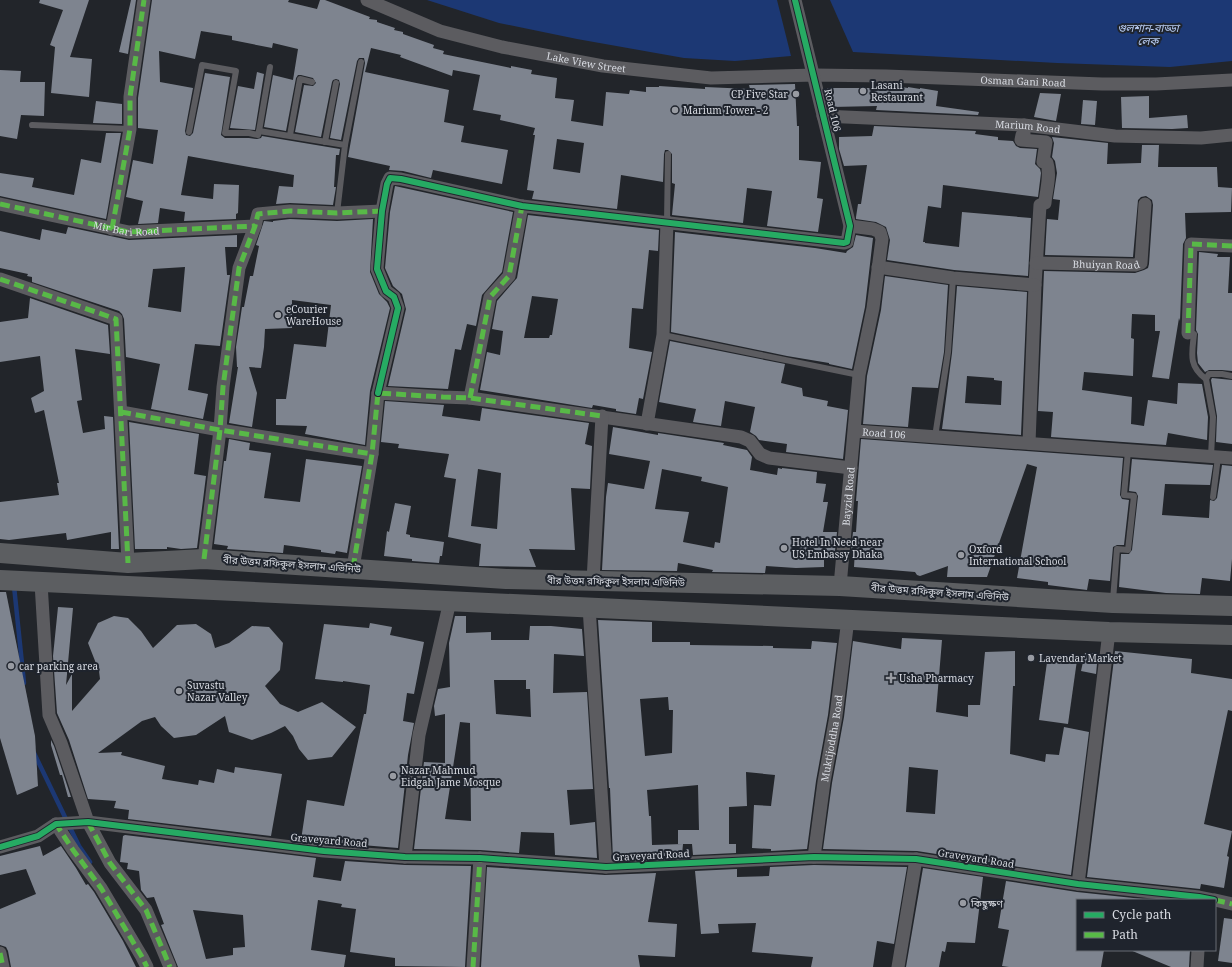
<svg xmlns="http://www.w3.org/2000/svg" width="1232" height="967" font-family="'Noto Serif','Noto Sans Bengali',serif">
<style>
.water{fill:#1c3874}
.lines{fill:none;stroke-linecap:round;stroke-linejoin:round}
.stream{stroke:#1c3874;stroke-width:4.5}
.building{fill:#7e848f;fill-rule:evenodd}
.lane{stroke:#5c5c60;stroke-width:6}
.street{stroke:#5c5c60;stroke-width:13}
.primary{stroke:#5c5e61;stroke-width:20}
.quiet{stroke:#58b947;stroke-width:5;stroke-dasharray:10 5;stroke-linecap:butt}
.cycleway-casing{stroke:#1f242d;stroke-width:8}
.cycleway{stroke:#26ab63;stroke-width:6}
.poi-dot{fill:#989ba2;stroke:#1f242d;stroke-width:1.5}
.labels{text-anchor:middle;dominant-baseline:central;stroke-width:4;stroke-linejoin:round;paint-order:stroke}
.street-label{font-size:10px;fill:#d8dbe2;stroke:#1f242d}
.poi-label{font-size:10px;fill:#d8dbe2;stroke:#1f242d;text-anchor:start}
.water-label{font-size:11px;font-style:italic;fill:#b8ccf3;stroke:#1f242d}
</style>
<rect width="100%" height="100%" fill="#22252a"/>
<g class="water">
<polygon points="427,0 777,0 791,56 735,61 684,58 577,39 499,23"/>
<polygon points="830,0 1232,0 1232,61 1170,67 1057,63 853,52"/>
</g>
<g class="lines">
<g class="stream">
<polyline points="14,586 24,683"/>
<polyline points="34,753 79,846 90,862"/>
</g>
</g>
<g class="building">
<polygon points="40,0 89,0 70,57 92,59 89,97 51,93 55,47 50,45 63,10 39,3"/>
<polygon points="131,0 136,0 128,54 119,52"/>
<path d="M152 0H289L288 2 317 9 320 0H325L370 17 369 19 377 20V22L395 28 394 30 403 32V34L434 45 433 48 444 51 443 54 511 68V66L532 70 531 74 557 78 555 98 574 100 571 121 603 126 606 92 629 94 630 90 646 92V87H659V86L705 89V87L750 89 749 85 795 84 797 126H799V160L821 162 817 198 823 199 818 232 767 226 772 191 747 188 743 223 672 215 675 184 672 183V154L668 150H665L664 154 663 182 621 175 617 209 532 199 534 191 527 190 535 135H533L535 128 500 120 501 115 473 110 480 75 453 70 452 76 400 57 401 55 371 48 365 72 449 90 444 122 464 126 461 142 508 150 502 184 433 170 431 178 403 171 389 170 390 166 348 157 365 63 364 58H359L357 61 341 140 330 138 340 84 339 80 336 79 333 80 332 82 321 137 295 132 304 85 313 86 316 83 313 78 301 75H298L296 78 286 131 264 127 273 75 293 80 298 49 273 43 272 48 232 40V36L201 31 195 59 159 51 160 82 193 88 185 131 186 135 190 136 193 133 205 73 230 77 221 135 225 138H249L257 139 261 138 262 136 340 149 339 155H336L334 187H336L333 205 290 203 276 204 279 186 293 187 294 175 188 156 181 195 213 199 214 184 239 185 238 213 236 214V219L184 221 185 212 160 208 158 223 138 224 143 201 126 197 133 160 153 164 158 130 138 128V98ZM557 139 584 143 580 173 553 169Z"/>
<polygon points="0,70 21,71 20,82 45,82 44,116 21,115 17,139 0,136"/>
<polygon points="257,72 264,74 255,130 230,128 238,86 254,89"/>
<polygon points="889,85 908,88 908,87 920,89 920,88 938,91 936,106 979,112 978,115 876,110 877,106 832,107 827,88 889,88"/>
<polygon points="1040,93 1061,94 1056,121 1034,117"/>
<polygon points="1149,96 1149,118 1187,115 1188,128 1172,129 1122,128 1121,97"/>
<polygon points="1083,100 1097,101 1095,125 1081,124"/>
<polygon points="96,101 122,104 122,124 93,123"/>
<polygon points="874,126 976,131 975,134 998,137 998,140 1013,141 1016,146 1020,148 1037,149 1035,164 1040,169 1041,173 1038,197 943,185 941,208 928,206 923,242 925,242 925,243 959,247 962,212 1031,218 1028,276 954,270 887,260 890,240 886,227 876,222 856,219 856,217 858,204 861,204 867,165 844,166 839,149 839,137 872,136"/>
<polygon points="106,133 121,133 106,219 0,196 0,173 34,178 32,187 74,195 81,159 101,163"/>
<polygon points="1052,137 1108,143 1107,164 1141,163 1142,145 1159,145 1158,167 1217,167 1218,187 1232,188 1231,212 1185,213 1186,238 1183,244 1180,321 1179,318 1169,379 1152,377 1160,331 1155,331 1155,315 1132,314 1131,338 1134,339 1133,376 1084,372 1082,390 1132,397 1131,424 1144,426 1148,400 1177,404 1178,383 1202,384 1208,417 1207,440 1168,433 1166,445 1051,437 1053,412 1038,411 1044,271 1135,273 1144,270 1148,268 1149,264 1153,205 1152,200 1146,196 1141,197 1138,200 1133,257 1045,255 1047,219 1058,220 1060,200 1053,199 1057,173 1055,161 1052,157 1054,143"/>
<polygon points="395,186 513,212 502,272 482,295 476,326 467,324 461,350 455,349 448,389 388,386 406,309 402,294 393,286 385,268 390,212"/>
<path d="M528 215 659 230 658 251 649 250 643 309 632 308 629 348 652 352 643 399 639 398 636 414 616 411V409L593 405 592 408 480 390 487 352 500 355 503 331 492 329 497 301 517 278ZM532 296 558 299 552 335H550L549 338H524Z"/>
<polygon points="290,219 337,221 373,219 370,272 379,294 387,302 390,308 370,391 365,445 305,434 307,426 276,425 276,399 286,399 294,344 326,347 331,305 292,300 292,328 265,329 264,347 261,368 249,367 257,393 252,427 229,423 238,367 237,367 236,347 242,307 244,307 250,276 253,276 259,246 256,245 264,221 273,222 273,221"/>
<path d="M68 227 129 240 237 235V247H225L227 275H230L220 346 195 344 188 390 208 394 203 419 151 409 160 364 126 357 124 319 122 314 119 311 32 282V277L27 276 28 274 0 268V231L40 240 42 229 66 234ZM185 267 181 312 148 307 153 269Z"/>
<polygon points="675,232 815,248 846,253 847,251 853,247 856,235 873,238 865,307 852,369 829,364 829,363 787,356 671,332"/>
<polygon points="1199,252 1218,254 1217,257 1230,257 1228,293 1232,293 1232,371 1222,370 1209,370 1205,372 1198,363 1197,353 1198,334 1196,330"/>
<polygon points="885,276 948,285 944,352 938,388 912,387 908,427 863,424 867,376 881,310"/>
<path d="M957 286 1027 292 1021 435 942 429 952 353ZM967 376 994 378V380L1002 381 1001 405 965 403Z"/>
<polygon points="30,298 108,325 110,354 75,349 82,400 77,401 83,433 105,429 104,416 113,417 119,549 111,549 111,532 67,540 66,533 9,540 0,539 0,502 59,495 57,483 59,483 44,410 35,413 31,398 44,391 40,356 0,362 0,322 28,318"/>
<polygon points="670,341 785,364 781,383 802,388 803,396 828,401 827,406 848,410 843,459 786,452 787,444 759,440 756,436 750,432 755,407 725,401 721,426 693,422 696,409 659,402"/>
<polygon points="1212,378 1232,380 1232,444 1216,442 1217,416 1211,380"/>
<path d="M385 401 444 405 442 416 480 421 482 408 589 423 585 444 592 446 590 489 571 488 575 550 529 549 536 567 479 566 481 544 448 537 456 479 444 477 449 454 398 448 399 444 381 442ZM478 469 501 473 497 529 471 526Z"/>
<polygon points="129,422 199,434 194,474 206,476 197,548 181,549 167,547 167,549 135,549"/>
<path d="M613 427 658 435V433L724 443 723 445 747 450 752 457 750 470 777 475 778 468 782 469V468L817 472 816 483 826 484 823 502H828L823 532H837L835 551H824V567L796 568 766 566 765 573 712 572 713 570 678 563 677 571 602 570 606 497 608 483 644 489 650 461 609 454ZM662 469 702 477 701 481 728 487 720 543 715 542 714 548 683 542 689 512 655 509Z"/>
<polygon points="229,439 250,443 249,450 271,453 264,498 300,502 306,459 362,466 347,553 336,551 335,554 321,552 321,550 284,545 283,553 227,549 228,546 214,544 224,461 226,461"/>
<polygon points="861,439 1123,458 1120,495 1122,499 1129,500 1124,545 1117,545 1113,547 1110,581 1089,579 1087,590 1048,585 1048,582 1017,578 1037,467 1027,464 987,577 947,577 948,566 920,576 917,575 915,572 854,567 855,550 851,550 853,532 856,532 858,501 856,501"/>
<polygon points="1132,459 1213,465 1210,485 1165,484 1162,515 1209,518 1210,500 1214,501 1217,498 1222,465 1232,466 1232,559 1230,581 1202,578 1200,594 1166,593 1119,587 1121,554 1129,554 1132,550 1138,496 1136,492 1129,491"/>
<polygon points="395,503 411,506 406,534 410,535 410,537 444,542 442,556 440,556 439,563 412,561 412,559 384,556 387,531 389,532"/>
<polygon points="0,592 6,592 35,736 38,786 17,795 0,738"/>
<polygon points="58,607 73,608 66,685 72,674 72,711 100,679 99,671 88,643 98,623 114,616 128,618 141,631 153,648 177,625 196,624 211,634 215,648 229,643 252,626 269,627 283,643 280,670 265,686 280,704 298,712 322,702 356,727 332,757 308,760 299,749 293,736 285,726 271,733 252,740 229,732 225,716 196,735 174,738 161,726 155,717 142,721 98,753 122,752 121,755 165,766 162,779 198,785 199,780 214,783 217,769 234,773 235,767 282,774 271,836 128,819 129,810 114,808 116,801 88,799 69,740 57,713 53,656"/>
<path d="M455 616H466V633L491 632V640H529L530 626H551L582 629 584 656 554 654 553 693 587 692 593 789 567 790 570 825 595 822 597 858 555 855 554 833 521 832 519 853 480 850 414 849 424 762 445 763V714L435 716 434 706 438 689 450 687 449 643ZM494 680H526V689H530L531 717 496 714ZM460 722 470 723 471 821 445 819Z"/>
<path d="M598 620 652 622V642H690V645L773 646V648L811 649 812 641 837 643 828 715 816 781 807 849 771 851V849L752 848 754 805 771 806 775 775 746 772 747 806 729 807V844H736V853L693 855 692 844H678V830H699L698 785 647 790 649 816H651L652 845 683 844 682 855 613 859 610 788H609ZM668 697 669 710H673L672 753 645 756 640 699Z"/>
<polygon points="370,623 392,627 390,635 424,642 414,694 407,693 403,721 414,723 408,755 398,848 301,840 307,800 344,806 364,714 366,714 370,685 343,681 343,682 315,679 324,624 369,628"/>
<path d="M902 638 942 640 936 712 968 717V705H980L985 652 1015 651V686H1013L1010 754 1045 762 1046 754 1059 755 1064 727 1089 732 1071 875 917 851 823 849 832 783 844 717 853 641 901 649ZM909 767 938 770 935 814 906 812Z"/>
<polygon points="1115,651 1192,659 1191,673 1232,679 1232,711 1228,710 1204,824 1232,831 1227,856 1229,857 1224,888 1201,884 1200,889 1087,877"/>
<polygon points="1085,653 1098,653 1096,674 1081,671"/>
<polygon points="1048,655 1077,660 1068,724 1039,720"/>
<polygon points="51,740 54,746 71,797 68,797 62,775 60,775 51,745"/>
<path d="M125 835 316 858 313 877 341 881 345 861 405 865 471 866 465 967 395 966V958L350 952 356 909 341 907 342 904 318 900 311 950 346 955 344 967H178L161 925 164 924 154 897 147 898 141 890 139 871 127 869 128 863 120 862 123 836ZM193 910 243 915 245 947 233 948V955L206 959Z"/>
<polygon points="40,846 43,856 61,846 76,868 86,885 88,884 94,892 123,941 136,967 11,967 8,951 6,947 0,945 0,909 36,894 26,869 0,875 0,856"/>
<polygon points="814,865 907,867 894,944 877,941 873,967 811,967 813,957 752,952 756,923 718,924 719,933 701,934 695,871 737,869 737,877 769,876 770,867"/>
<polygon points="487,867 605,875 656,873 648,922 677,924 675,957 638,955 640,967 481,967"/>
<polygon points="923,868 983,877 975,943 947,942 945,952 942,951 939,967 906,967"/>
<polygon points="1006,881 1077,892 1152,900 1077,900 1077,950 1104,950 1101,967 1009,967 1002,966 1009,930 998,928"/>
<polygon points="1224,918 1232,919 1232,963 1218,961"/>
<polygon points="1130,950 1190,950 1189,967 1171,967"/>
</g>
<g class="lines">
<g class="lane">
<polyline points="270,67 259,131 345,145 337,213"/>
<polyline points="32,125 130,129"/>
<polyline points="189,132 202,65 236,71 225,133 249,133 258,135 259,131"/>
<polyline points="290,135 300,79 312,82"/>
<polyline points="325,142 336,83"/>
<polyline points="345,145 361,62"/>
<polyline points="667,222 668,154"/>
<path d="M1188 333 1194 334C1192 353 1188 366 1206 379L1209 374H1222L1232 376"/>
<polyline points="663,335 859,375"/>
<polyline points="1206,379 1213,417 1211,456"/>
<polyline points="935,437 948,352 953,278"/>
<polyline points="1213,497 1218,457"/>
<polyline points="1113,600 1117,549 1128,550 1134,496 1124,495 1128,451"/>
</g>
<g class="street">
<path id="s1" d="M367 0 440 31 502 47 603 66 711 78 814 75 886 76 1102 84H1156L1232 80"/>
<path id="s2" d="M823 116 1024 125 1115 136 1201 138 1232 135"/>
<path d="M1024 125V134L1022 135 1021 140 1046 142 1043 162 1047 163C1051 176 1046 190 1045 203L1040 205 1035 285 1029 443"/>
<polyline points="0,204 129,232 255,226"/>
<polyline points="112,229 130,129 130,97 144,0"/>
<path id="s3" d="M1036 263 1135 265 1141 263 1145 204"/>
<polyline points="878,267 953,278 1035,285"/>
<polyline points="0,279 116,319 128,563"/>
<polyline points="1188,333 1191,244 1232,246"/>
<polyline points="378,393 398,308 394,297 386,291 377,269 382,211 387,184 390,178 401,179 522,206 844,243 847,242 850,226 795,0"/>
<polyline points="470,398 490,297 509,276 522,206"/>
<polyline points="121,412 220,430 372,454"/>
<polyline points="647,424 663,335 667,222"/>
<path id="s4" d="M855 431 1232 458"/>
<polyline points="204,559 220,430 223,387 239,268 255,226 258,214 290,211 337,213 382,211"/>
<polyline points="353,568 372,454 378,393 443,397 470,398 741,437 750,441 760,454 769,458 851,468"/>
<polyline points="593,581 602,416"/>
<polyline points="41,583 49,715 61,743 88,822 110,863 146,910 170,967"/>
<path id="s5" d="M840 586 859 375 873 308 882 239 880 232 873 229 850 226"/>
<polyline points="589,607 606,867"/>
<polyline points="56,824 73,850 101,888 142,957 147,967"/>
<polyline points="0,847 38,836 56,824 88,822 324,851 405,857 480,858 606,867 814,857 916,859 1078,884 1199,897 1214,900"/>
<polyline points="405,857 419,735 450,601"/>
<path id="s6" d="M814 857 824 782 836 716 848 619"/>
<polyline points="1078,884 1109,632"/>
<polyline points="1215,900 1232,904"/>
<polyline points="0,953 3,967"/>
<polyline points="473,967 480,858"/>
<polyline points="898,967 916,859"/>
<polyline points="1197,967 1198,950"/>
</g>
<g class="primary">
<polyline points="0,553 128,563 204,559 506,579 840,586 1113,603 1232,606"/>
<polyline points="0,580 1109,632 1232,635"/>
</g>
<g class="quiet">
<path id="s7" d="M0 204 129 232 255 226"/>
<polyline points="112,229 130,129 130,97 144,0"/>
<polyline points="0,279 116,319 128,563"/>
<polyline points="1188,333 1191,244 1232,246"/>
<polyline points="470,398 490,297 509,276 522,206"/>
<polyline points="121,412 220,430 372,454"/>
<polyline points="204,559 220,430 223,387 239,268 255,226 258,214 290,211 337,213 382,211"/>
<polyline points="353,568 372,454 378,393 443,397 470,398 602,416"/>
<polyline points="88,822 110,863 146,910 170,967"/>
<polyline points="55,825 56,824 73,850 101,888 142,957 147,967"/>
<polyline points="1215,900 1232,904"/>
<polyline points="0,953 3,967"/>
<polyline points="473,967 480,858"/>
</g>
<g class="cycleway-casing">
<g id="cycleway">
<polyline points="378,393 398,308 394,297 386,291 377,269 382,211 387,184 390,178 401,179 522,206 844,243 847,242 850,226 795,0"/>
<polyline points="0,847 38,836 56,824 88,822 324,851 405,857 480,858 606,867 814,857 916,859 1078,884 1199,897 1214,900"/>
</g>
</g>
<use href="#cycleway" class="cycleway"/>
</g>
<g class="poi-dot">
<circle cx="863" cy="91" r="4"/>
<circle cx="796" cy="94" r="4"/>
<circle cx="675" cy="110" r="4"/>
<circle cx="278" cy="315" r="4"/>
<circle cx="784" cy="548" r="4"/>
<circle cx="961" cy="555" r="4"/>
<circle cx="1031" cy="658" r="4"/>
<circle cx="11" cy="666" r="4"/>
<path d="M889 672h4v4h4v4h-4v4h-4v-4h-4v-4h4z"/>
<circle cx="179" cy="691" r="4"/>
<circle cx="393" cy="776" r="4"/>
<circle cx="963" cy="903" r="4"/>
</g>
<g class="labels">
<g class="street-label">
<text stroke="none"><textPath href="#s1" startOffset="229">Lake View Street</textPath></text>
<text stroke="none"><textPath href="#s1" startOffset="667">Osman Gani Road</textPath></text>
<text transform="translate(833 110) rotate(77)">Road 106</text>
<text stroke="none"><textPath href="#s2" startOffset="205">Marium Road</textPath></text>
<text stroke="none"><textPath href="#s7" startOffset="129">Mir Bari Road</textPath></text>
<text stroke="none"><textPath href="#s3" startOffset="70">Bhuiyan Road</textPath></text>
<text stroke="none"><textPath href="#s4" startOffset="29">Road 106</textPath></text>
<text stroke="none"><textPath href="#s5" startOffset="90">Bayzid Road</textPath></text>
<text transform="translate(292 564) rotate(4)">বীর উত্তম রফিকুল ইসলাম এভিনিউ</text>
<text transform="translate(616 581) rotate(1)">বীর উত্তম রফিকুল ইসলাম এভিনিউ</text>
<text transform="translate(940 592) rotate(4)">বীর উত্তম রফিকুল ইসলাম এভিনিউ</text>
<text stroke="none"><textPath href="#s6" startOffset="120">Muktijoddha Road</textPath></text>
<text transform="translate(329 840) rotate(5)">Graveyard Road</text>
<text transform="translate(651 855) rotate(-3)">Graveyard Road</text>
<text transform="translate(976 858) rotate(9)">Graveyard Road</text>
</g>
<g class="poi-label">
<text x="871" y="85">Lasani<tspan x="871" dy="12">Restaurant</tspan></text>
<text x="788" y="94" text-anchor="end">CP Five Star</text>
<text x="683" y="110">Marium Tower - 2</text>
<text x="286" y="309">eCourier<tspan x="286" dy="12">WareHouse</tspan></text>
<text x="792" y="542">Hotel In Need near<tspan x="792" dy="12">US Embassy Dhaka</tspan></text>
<text x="969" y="549">Oxford<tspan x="969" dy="12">International School</tspan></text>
<text x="1039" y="658">Lavendar Market</text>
<text x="19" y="666">car parking area</text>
<text x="899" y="678">Usha Pharmacy</text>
<text x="187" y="685">Suvastu<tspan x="187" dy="12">Nazar Valley</tspan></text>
<text x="401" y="770">Nazar Mahmud<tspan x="401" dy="12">Eidgah Jame Mosque</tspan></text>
<text x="971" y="903">কিছুক্ষণ</text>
</g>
<g class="water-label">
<text x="1148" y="27">গুলশান-বাড্ডা<tspan x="1148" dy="13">লেক</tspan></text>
</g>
</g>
<rect x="1076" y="899" width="140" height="52" fill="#1f242d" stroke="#696d75"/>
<rect x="1084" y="912" width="20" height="6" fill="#26ab63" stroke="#696d75"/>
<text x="1112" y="919" font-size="12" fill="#d8dbe2">Cycle path</text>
<rect x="1084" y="932" width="20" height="6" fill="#58b947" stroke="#696d75"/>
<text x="1112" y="939" font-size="12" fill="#d8dbe2">Path</text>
</svg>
